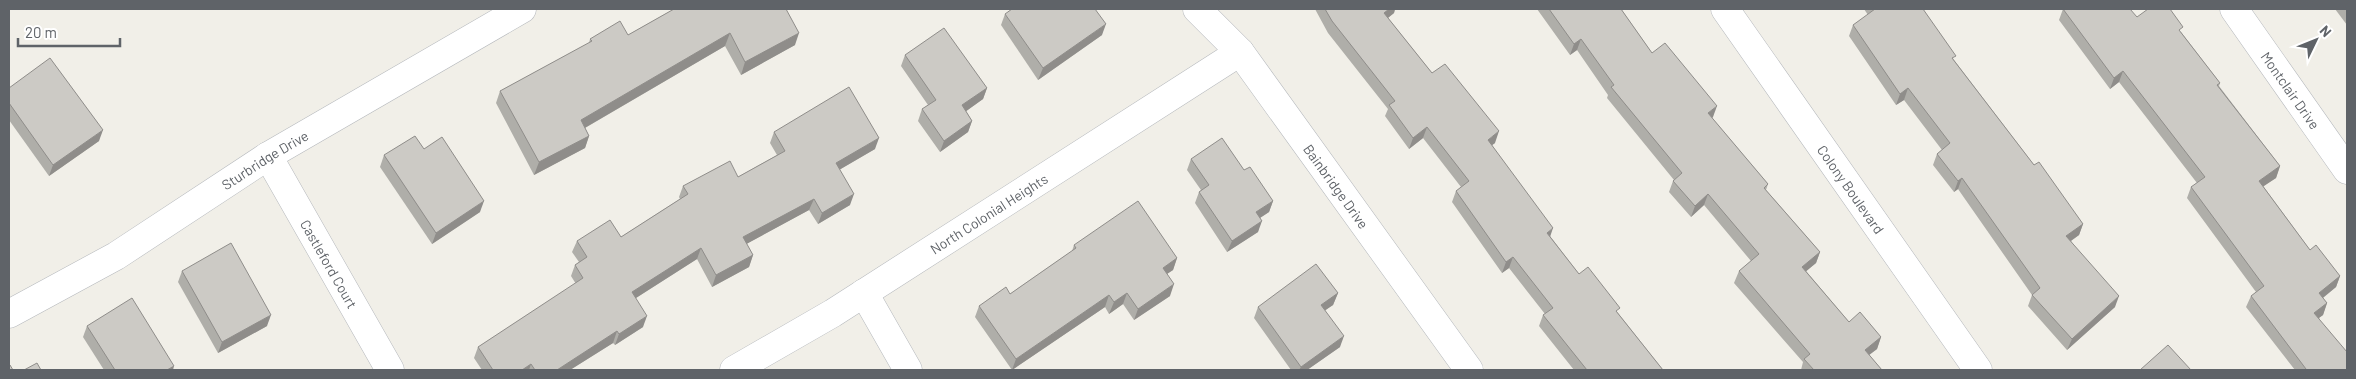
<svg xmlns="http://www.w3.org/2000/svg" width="2356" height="379" font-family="Barlow,sans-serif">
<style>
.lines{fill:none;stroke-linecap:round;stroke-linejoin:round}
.minor-casing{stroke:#b5b8bc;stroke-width:29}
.minor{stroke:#fff;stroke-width:28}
.wall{fill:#afaea9}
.shaded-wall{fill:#8f8d8a}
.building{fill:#cccac5;stroke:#8f8d8a}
.labels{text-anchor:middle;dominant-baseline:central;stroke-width:5;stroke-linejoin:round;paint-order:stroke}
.street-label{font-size:14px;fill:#5f6368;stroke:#fff}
</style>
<rect width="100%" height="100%" fill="#f1efe8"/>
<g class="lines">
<g class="minor-casing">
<g id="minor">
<path id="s1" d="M1197 9 1240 52 1469 370"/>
<path id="s2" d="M1725 9 1978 370"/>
<path id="s3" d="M2234 9 2347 170"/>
<path id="s4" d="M268 156 390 370"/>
<polyline points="864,293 908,370"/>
<path id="s5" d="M9 314 116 256 268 156 522 9"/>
<path id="s6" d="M734 370 833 313 1240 52"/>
</g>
</g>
<use href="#minor" class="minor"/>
</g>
<g class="wall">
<polygon points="674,9 795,45 741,75 725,46 585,128 589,136 585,148 534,175 496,103 500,91 589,43 590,39 628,35"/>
<polygon points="1315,9 1395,9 1394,13 1388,18 1432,73 1495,143 1492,145 1550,236 1579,274 1618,313 1663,370 1574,370 1539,326 1543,315 1545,314 1509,268 1502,273 1452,202 1456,191 1461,187 1423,138 1409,149 1385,116 1388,109 1328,33"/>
<polygon points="1537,9 1621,9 1652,53 1713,117 1712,118 1768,184 1766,190 1820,252 1816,263 1806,271 1849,322 1881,337 1877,349 1869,355 1882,370 1801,370 1803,362 1734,283 1739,271 1751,261 1704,205 1691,217 1669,192 1673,181 1674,180 1607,98 1608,95 1577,50 1570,55"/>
<polygon points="1864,9 1923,9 1954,60 2034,165 2083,224 2079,235 2071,241 2115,307 2067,350 2028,306 2032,295 1958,189 1954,192 1933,165 1937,154 1942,150 1904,100 1896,105 1849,36 1853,25 1868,15"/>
<polygon points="2063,9 2181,32 2220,83 2219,86 2280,166 2276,178 2263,186 2310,250 2340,276 2336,287 2323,298 2327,303 2323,315 2319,318 2347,370 2295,370 2246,307 2251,296 2256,292 2187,198 2191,187 2197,183 2119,82 2110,89 2059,20"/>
<polygon points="2335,9 2347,9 2347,25"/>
<polygon points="1005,14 1102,35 1038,80 1001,25"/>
<polygon points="905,55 987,88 983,99 966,111 972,121 968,132 940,152 918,121 922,109 928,105 901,66"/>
<polygon points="9,88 99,141 49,176 9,120"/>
<polygon points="774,132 875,149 839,170 850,205 818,224 809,210 746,244 753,255 749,267 712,287 697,259 636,298 643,327 615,345 613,343 570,370 482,370 474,358 478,347 576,284 571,276 575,265 579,262 572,252 577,241 621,237 680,199 679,197 683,186 738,177 777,155 770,143"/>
<polygon points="424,149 480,212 432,244 380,167 384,155"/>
<polygon points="1191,159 1273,201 1269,212 1260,218 1258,232 1227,252 1195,203 1199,192 1201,190 1187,170"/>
<polygon points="1074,245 1177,258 1173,270 1167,274 1170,296 1134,320 1123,304 1109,314 1105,307 1012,370 975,317 979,306 1010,294 1072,251"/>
<polygon points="182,271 267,326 218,353 178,282"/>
<polygon points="1338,293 1333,305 1325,310 1340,347 1307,370 1291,370 1254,318 1258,307"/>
<polygon points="87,326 173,370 104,370 83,337"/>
</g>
<g class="shaded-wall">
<polygon points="1389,9 1395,9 1394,13 1380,24 1384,13"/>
<polygon points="1106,24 1102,35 1038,80 1043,68"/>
<polygon points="730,33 725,46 576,133 581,120"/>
<polygon points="799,33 795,45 741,75 745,62"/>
<polygon points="1581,39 1577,50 1570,55 1574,44"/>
<polygon points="2123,71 2119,82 2110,89 2114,78"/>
<polygon points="987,88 983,99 958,117 962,105"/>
<polygon points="1908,88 1904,100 1896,105 1900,94"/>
<polygon points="1717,106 1713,117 1704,125 1708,113"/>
<polygon points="972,121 968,132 940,152 944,141"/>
<polygon points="1427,127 1423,138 1409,149 1413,138"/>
<polygon points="103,130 99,141 49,176 53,165"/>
<polygon points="1499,131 1495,143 1484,151 1488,140"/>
<polygon points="589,136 585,148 534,175 539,162"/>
<polygon points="879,138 875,149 832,174 836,163"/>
<polygon points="2280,166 2276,178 2255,192 2259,181"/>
<polygon points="1962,178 1958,189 1954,192 1958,181"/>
<polygon points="854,194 850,205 818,224 822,213"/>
<polygon points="1708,194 1704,205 1691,217 1695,206"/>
<polygon points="814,199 809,210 739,248 743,237"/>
<polygon points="484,201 480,212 432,244 436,233"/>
<polygon points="1273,201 1269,212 1252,223 1256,212"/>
<polygon points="1262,221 1258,232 1227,252 1232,241"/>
<polygon points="2083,224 2079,235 2062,247 2066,236"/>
<polygon points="1553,228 1549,240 1547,233"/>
<polygon points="701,248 697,259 628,303 632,292"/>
<polygon points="1820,252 1816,263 1798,278 1802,267"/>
<polygon points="753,255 749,267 712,287 716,275"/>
<polygon points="1513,257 1509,268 1502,273 1506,262"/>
<polygon points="1177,258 1173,270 1159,279 1163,268"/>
<polygon points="2340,276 2336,287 2315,304 2319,293"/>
<polygon points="1174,284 1170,296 1134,320 1138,309"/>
<polygon points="1127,293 1123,304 1109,314 1114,302"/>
<polygon points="1338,293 1333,305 1317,316 1321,305"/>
<polygon points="1109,295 1105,307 1012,370 1016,359"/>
<polygon points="2119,296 2115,307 2067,350 2072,339"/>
<polygon points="2327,303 2323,315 2310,324 2314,313"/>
<polygon points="271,315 267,326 218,353 222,342"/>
<polygon points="647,316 643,327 615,345 619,334"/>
<polygon points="617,331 613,343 570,370 557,370"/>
<polygon points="1344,336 1340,347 1307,370 1299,370 1301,367"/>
<polygon points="1881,337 1877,349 1861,361 1865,350"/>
<polygon points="531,364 529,370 522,370"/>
<polygon points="174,366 173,370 167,370"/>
</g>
<g class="building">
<polygon points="674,9 786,9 799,33 745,62 730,33 581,120 589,136 539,162 500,91 592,41 590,39 620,21 628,35"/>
<polygon points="1012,9 1095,9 1106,24 1043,68 1005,14"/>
<polygon points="1325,9 1389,9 1384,13 1432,73 1445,64 1499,131 1488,140 1553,228 1547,233 1579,274 1588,267 1620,308 1616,311 1663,370 1587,370 1543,315 1553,308 1513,257 1506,262 1456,191 1469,181 1427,127 1413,138 1389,105 1395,101 1332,21"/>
<polygon points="1549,9 1621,9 1652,53 1665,43 1717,106 1708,113 1768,184 1764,188 1820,252 1802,267 1849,322 1860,312 1881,337 1865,350 1882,370 1814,370 1804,359 1810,354 1739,271 1759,254 1708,194 1695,206 1673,181 1682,173 1611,87 1614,85 1581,39 1574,44"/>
<polygon points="1875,9 1923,9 1956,56 1952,58 2034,165 2039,162 2083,224 2066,236 2119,296 2072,339 2032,295 2040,288 1962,178 1958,181 1937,154 1950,143 1908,88 1900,94 1853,25"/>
<polygon points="2063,9 2130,9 2137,17 2148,9 2170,9 2183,27 2179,30 2220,83 2217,85 2280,166 2259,181 2310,250 2316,245 2340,276 2319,293 2327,303 2314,313 2347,352 2347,370 2305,370 2306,369 2251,296 2264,286 2191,187 2205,177 2123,71 2114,78"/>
<polygon points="944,28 987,88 962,105 972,121 944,141 922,109 936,100 905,55"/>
<polygon points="50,58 103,130 53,165 9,103 9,88"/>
<polygon points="849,87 879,138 836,163 854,194 822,213 814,199 743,237 753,255 716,275 701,248 632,292 647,316 619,334 617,331 557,370 535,370 531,364 522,370 493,370 478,347 583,278 575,265 587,257 577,241 610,220 621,237 688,194 683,186 730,161 738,177 785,151 774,132"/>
<polygon points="415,136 424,149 442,137 484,201 436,233 384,155"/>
<polygon points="1222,138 1244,170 1250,167 1273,201 1256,212 1262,221 1232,241 1199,192 1209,185 1191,159"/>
<polygon points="1138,201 1177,258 1163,268 1174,284 1138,309 1127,293 1114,302 1109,295 1016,359 979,306 1006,287 1010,294 1076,248 1074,245"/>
<polygon points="231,243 271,315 222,342 182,271"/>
<polygon points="1316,264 1338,293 1321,305 1344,336 1301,367 1258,307"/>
<polygon points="132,298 174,366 167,370 115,370 87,326"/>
<polygon points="2168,345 2191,370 2140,370"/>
<polygon points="37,363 41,370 24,370"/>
<polygon points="10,365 13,370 9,370 9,366"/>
</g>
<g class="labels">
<g class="street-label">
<text stroke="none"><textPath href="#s3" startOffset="99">Montclair Drive</textPath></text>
<text stroke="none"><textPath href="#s5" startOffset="299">Sturbridge Drive</textPath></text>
<text stroke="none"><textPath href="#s1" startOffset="226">Bainbridge Drive</textPath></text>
<text stroke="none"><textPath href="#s2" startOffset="220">Colony Boulevard</textPath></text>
<text stroke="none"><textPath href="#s6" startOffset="299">North Colonial Heights</textPath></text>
<text stroke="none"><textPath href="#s4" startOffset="124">Castleford Court</textPath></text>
</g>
</g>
<rect width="2356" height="379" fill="none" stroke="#5f6368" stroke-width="20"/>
<g transform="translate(2316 40) rotate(47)" stroke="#ffffff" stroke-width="4" paint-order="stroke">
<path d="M0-4L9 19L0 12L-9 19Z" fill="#5f6368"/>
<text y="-8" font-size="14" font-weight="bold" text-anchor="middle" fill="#5f6368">N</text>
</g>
<path d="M18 38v8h102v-8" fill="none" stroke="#5f6368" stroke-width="2.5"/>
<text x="25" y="38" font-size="15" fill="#5f6368" stroke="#ffffff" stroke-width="4" paint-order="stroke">20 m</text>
</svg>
